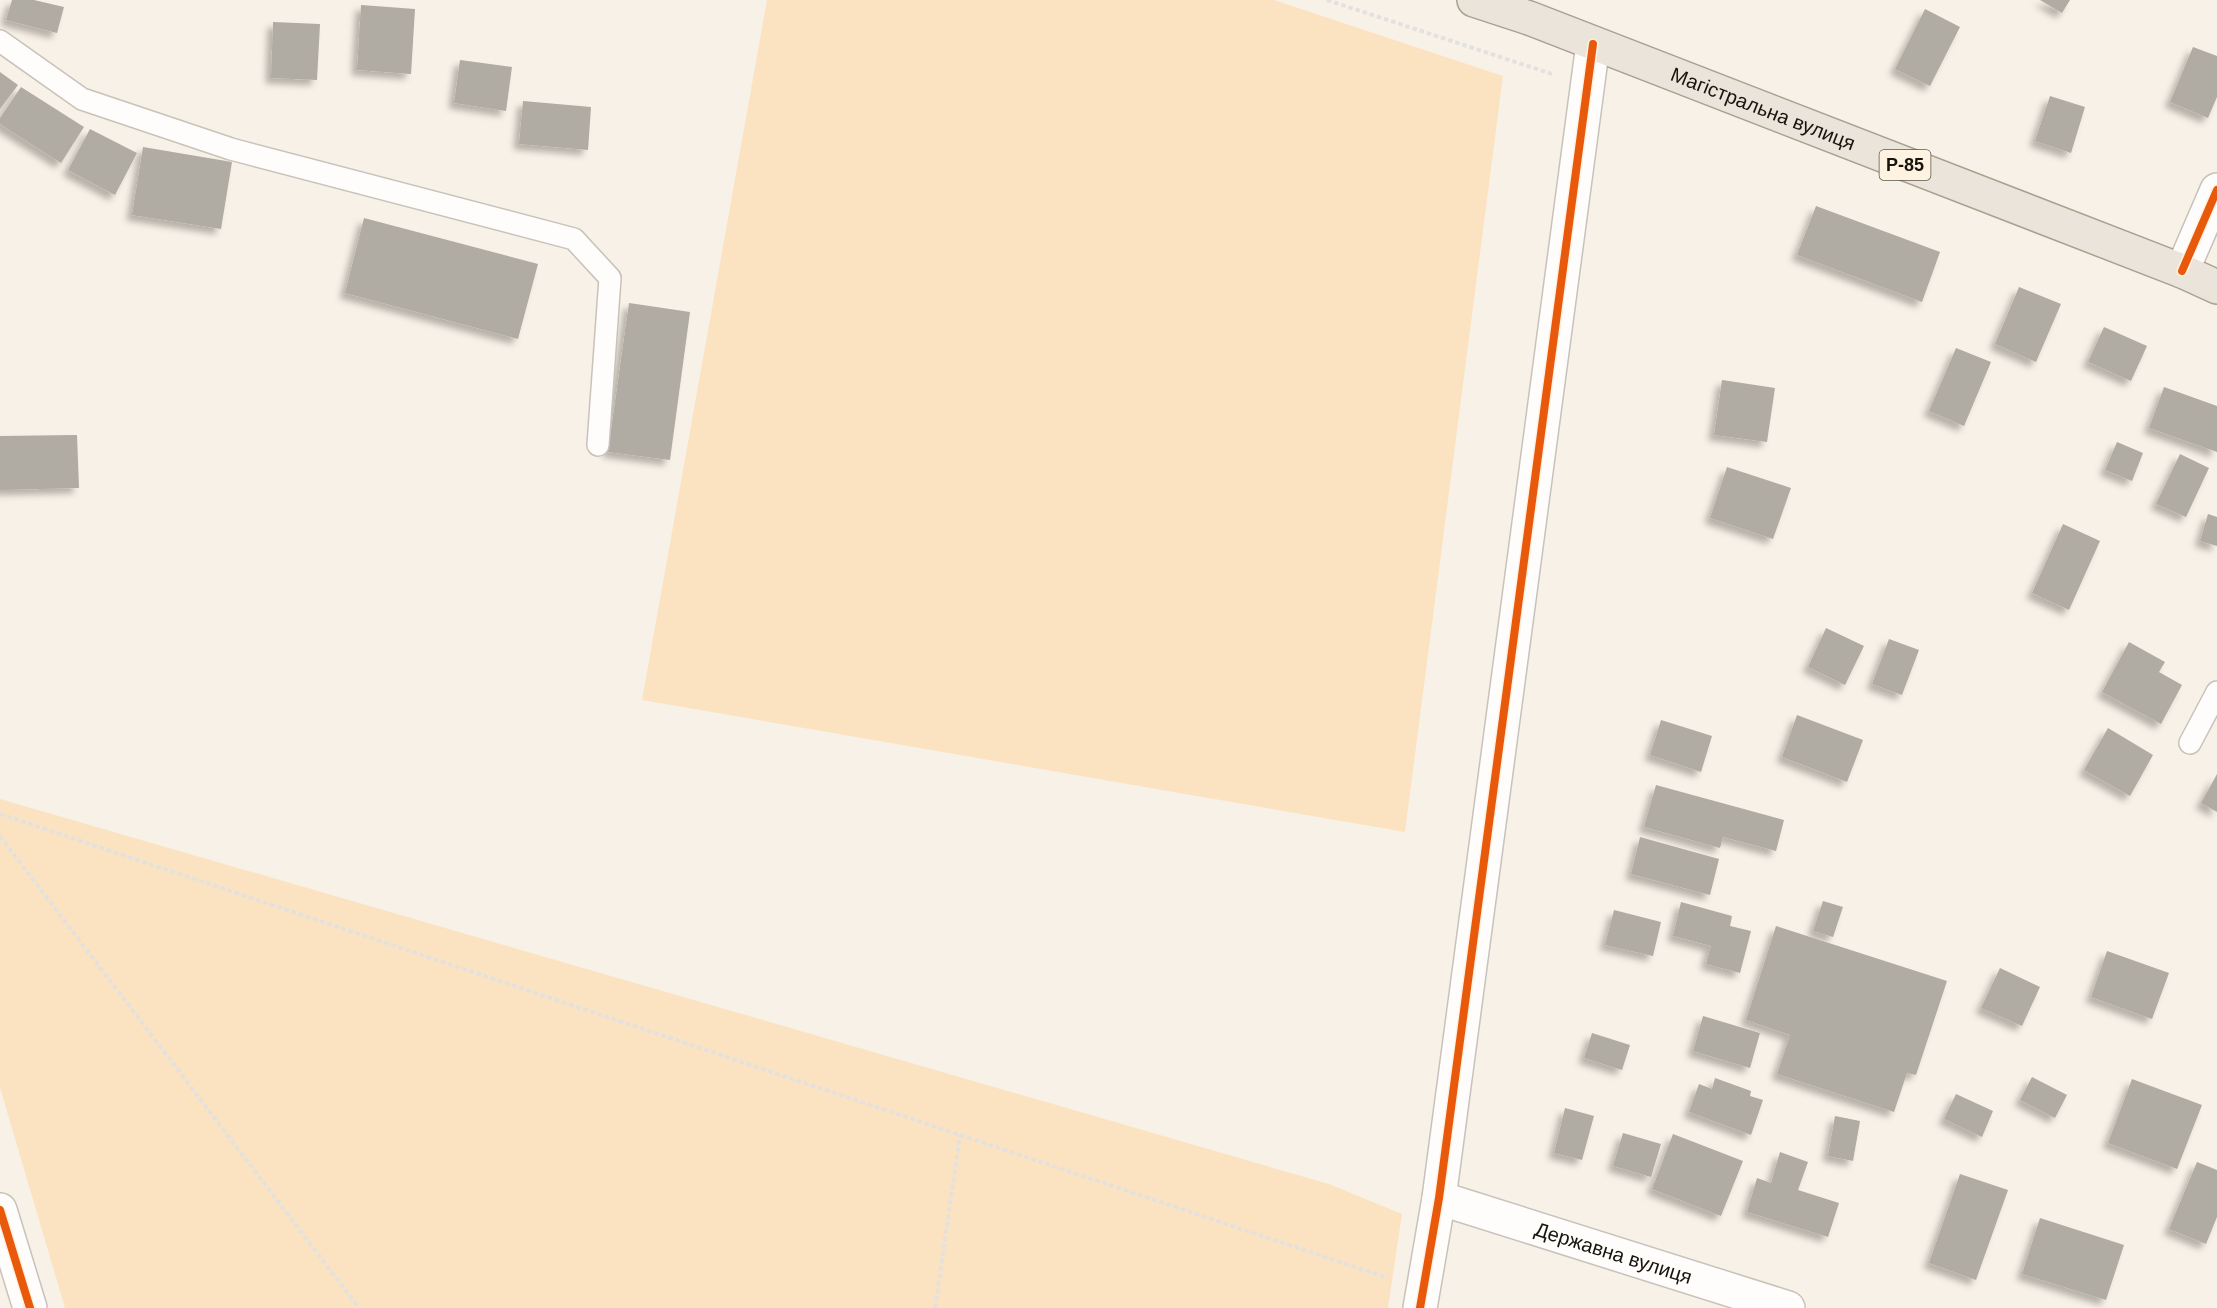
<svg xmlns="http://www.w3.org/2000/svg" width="2217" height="1308" font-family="Arial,sans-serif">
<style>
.green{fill:#fbe3c2}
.building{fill:#b0aba3;filter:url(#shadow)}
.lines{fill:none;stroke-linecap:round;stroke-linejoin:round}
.service-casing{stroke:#c8c2ba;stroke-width:24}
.minor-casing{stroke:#c8c2ba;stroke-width:36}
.primary-casing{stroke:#aaa08e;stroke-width:36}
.path{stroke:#e3e1de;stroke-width:4;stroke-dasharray:4.5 3;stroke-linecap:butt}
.service{stroke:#fefdfb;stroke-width:21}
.minor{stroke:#fefdfb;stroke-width:33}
.primary{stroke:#eae4db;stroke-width:33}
.cycleway-casing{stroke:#fef2e1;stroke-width:11}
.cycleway{stroke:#e8590c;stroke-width:8}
.labels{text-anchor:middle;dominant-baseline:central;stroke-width:6;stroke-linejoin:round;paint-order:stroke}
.shield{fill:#fef2e1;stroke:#5d574d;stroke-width:1.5}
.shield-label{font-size:18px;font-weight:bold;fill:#18140e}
.street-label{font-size:20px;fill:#18140e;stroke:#fef2e1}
</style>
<defs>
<filter id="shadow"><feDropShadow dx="-5.5" dy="5.5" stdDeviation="3" flood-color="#0004"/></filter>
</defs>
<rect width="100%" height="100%" fill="#f8f1e7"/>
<g class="green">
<polygon points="767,0 1274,0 1503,76 1405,832 642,700"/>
<polygon points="0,799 1329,1184 1402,1214 1388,1308 65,1308 0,1088"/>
</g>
<g class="building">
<polygon points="12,0 34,0 64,7 57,33 6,20"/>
<polygon points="2040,0 2070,0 2062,13"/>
<polygon points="361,5 415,9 411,74 357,70"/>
<polygon points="1925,9 1960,27 1930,86 1895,69"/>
<polygon points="273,22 320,24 317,80 271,78"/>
<polygon points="2193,47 2217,56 2217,97 2208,118 2170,102"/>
<polygon points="460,60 512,67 506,111 454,103"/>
<polygon points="0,72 18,85 0,109"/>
<polygon points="21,87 84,127 61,163 0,124 0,118"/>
<polygon points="2050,96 2085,107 2071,153 2035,141"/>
<polygon points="523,101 591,107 588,150 519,144"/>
<polygon points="90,129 137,153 115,195 68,170"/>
<polygon points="143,147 232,162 221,229 132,215"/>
<polygon points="1816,206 1940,252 1922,302 1797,255"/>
<polygon points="364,218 538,264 518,339 345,293"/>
<polygon points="2019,287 2061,304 2036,362 1995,344"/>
<polygon points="629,303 690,312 670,460 608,452"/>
<polygon points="2104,327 2147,346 2131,381 2088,362"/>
<polygon points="1956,348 1991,362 1964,426 1929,411"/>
<polygon points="1722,380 1775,388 1767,442 1714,435"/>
<polygon points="2164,387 2217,406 2217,452 2149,428"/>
<polygon points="77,435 79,488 0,490 0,436"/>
<polygon points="2117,442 2143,453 2132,481 2105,470"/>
<polygon points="2180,454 2209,468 2186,517 2156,504"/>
<polygon points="1727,467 1791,488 1773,539 1710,518"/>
<polygon points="2208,514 2217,517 2217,546 2200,541"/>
<polygon points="2063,524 2100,541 2069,610 2032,593"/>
<polygon points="1826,628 1864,646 1845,685 1808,667"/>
<polygon points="1889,639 1919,650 1902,695 1872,684"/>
<polygon points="2129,642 2165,662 2159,672 2182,685 2161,724 2102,692"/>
<polygon points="1797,715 1863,740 1847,782 1782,757"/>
<polygon points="1661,720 1712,736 1701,772 1650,755"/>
<polygon points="2108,728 2153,755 2130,796 2084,770"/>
<polygon points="2217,774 2217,812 2201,803"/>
<polygon points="1656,785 1784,820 1776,851 1723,837 1720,848 1644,827"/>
<polygon points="1640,837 1719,859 1710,895 1631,874"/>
<polygon points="1823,901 1843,907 1833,937 1813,931"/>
<polygon points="1681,902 1732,916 1730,926 1751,931 1740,973 1706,964 1711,946 1673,936"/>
<polygon points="1614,910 1661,922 1653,956 1605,945"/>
<polygon points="1776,926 1947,981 1916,1075 1907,1073 1894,1112 1777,1074 1790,1035 1746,1020"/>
<polygon points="2107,951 2169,973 2152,1019 2091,997"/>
<polygon points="2000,968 2040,987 2022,1026 1981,1008"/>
<polygon points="1703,1016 1760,1033 1750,1068 1693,1051"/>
<polygon points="1592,1033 1630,1045 1622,1070 1584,1058"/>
<polygon points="2032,1077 2067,1095 2055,1118 2020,1100"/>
<polygon points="1715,1078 1751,1091 1750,1096 1763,1100 1751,1135 1689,1112 1699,1084 1712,1089"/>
<polygon points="2132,1079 2202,1105 2177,1169 2108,1143"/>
<polygon points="1956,1094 1993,1111 1982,1137 1944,1119"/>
<polygon points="1565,1108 1594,1116 1582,1160 1554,1153"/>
<polygon points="1835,1116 1860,1121 1853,1161 1828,1156"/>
<polygon points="1623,1133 1661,1144 1651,1177 1613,1166"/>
<polygon points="1673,1134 1743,1161 1721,1216 1652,1189"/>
<polygon points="1780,1152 1808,1162 1798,1190 1839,1203 1828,1237 1747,1212 1757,1178 1771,1183"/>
<polygon points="2197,1162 2217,1170 2217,1217 2206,1244 2169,1229"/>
<polygon points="1960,1174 2008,1190 1976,1280 1929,1263"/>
<polygon points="2040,1218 2124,1245 2106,1300 2022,1274"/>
</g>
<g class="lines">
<g class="service-casing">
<g id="service">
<polyline points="0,41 82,99 231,149 574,239 610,278 598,445"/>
<polyline points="2190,743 2217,692"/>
</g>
</g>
<g class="minor-casing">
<g id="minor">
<polyline points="2182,271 2217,190"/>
<path id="s1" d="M1439 1198 1788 1308"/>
<polyline points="0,1210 30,1308"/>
<polyline points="1420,1308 1439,1198 1593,44"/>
</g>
</g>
<g class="primary-casing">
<g id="primary">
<path id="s2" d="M1474 0 1529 18 2182 271 2217 287"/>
</g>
</g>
<g class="path">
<polyline points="1327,0 1552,74"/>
<polyline points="0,814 1388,1278"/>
<polyline points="0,836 359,1308"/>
<polyline points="935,1308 960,1135"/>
</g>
<use href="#service" class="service"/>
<use href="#minor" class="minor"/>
<use href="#primary" class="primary"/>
<g class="cycleway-casing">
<g id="cycleway">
<polyline points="2182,271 2217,190"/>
<polyline points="0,1210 30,1308"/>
<polyline points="1420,1308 1439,1198 1593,44"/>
</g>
</g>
<use href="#cycleway" class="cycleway"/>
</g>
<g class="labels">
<rect class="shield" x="1879.5" y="150" width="51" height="30" rx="4.5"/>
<g class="shield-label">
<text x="1905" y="165">Р-85</text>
</g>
<g class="street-label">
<text stroke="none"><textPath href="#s2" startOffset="309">Магістральна вулиця</textPath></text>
<text stroke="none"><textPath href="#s1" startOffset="183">Державна вулиця</textPath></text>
</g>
</g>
</svg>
